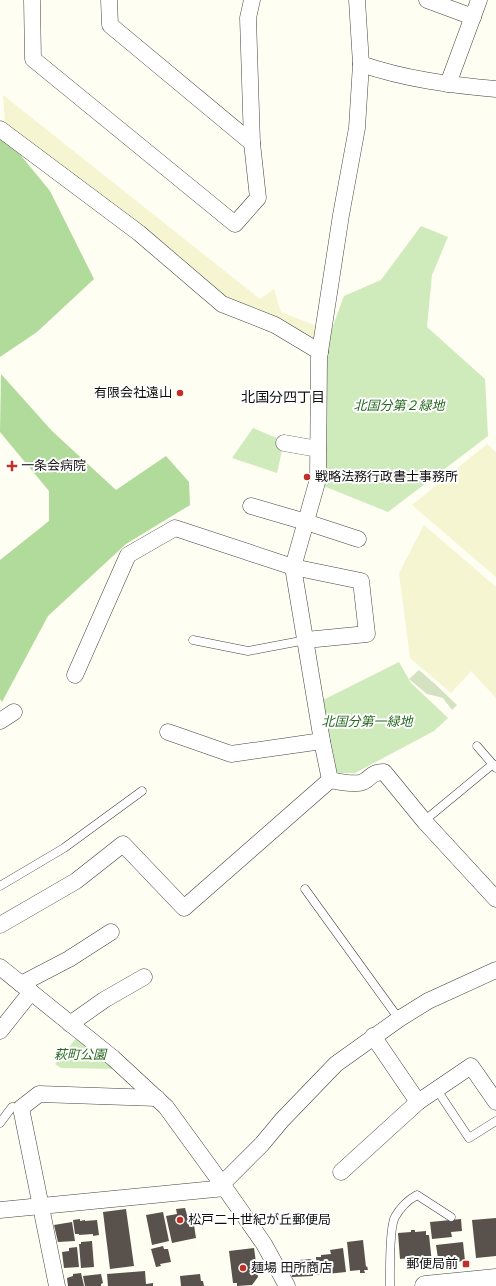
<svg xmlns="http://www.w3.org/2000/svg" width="496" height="1286" font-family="Spectral,'Noto Sans JP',serif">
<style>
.farmland{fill:#f5f5d2}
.green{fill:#cfeabb}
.forest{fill:#b1db9a}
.cemetery{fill:#d5e2c2}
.building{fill:#59524c}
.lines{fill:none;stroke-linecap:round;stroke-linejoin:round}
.service-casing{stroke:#434343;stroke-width:9}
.minor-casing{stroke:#434343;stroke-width:17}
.tertiary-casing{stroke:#434343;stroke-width:21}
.service{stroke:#fff;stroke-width:8}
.minor{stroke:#fff;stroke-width:16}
.tertiary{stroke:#fff;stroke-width:20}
.poi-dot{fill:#c12f26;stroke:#fff;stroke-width:1.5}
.labels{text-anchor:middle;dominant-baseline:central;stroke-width:4;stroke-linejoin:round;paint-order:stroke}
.poi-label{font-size:13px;fill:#101010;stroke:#fff;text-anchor:start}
.park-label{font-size:13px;font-style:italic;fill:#27691f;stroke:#fff}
.neighbourhood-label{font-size:14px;fill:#101010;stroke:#fff}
</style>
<rect width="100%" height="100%" fill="#fffef3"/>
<g class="farmland">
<polygon points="3,95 260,299 274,289 281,312 324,329 316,344 225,300 5,124"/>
<polygon points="487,444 496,452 496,577 412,505"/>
<polygon points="424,525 496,587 496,698 471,671 451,693 410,658 399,573"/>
</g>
<g class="green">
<polygon points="421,226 448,237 432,275 427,327 485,379 488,436 388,512 321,485 324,350 344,296 381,280"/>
<polygon points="253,428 284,441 277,473 232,458"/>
<polygon points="399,662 411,683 448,718 434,731 355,773 337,773 323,700"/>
<polygon points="78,1036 120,1069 61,1068 55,1064"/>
</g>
<g class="forest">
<polygon points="0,130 50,191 94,279 37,332 0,357"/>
<polygon points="1,374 52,431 116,490 166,456 189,482 190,505 126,544 48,616 2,702 0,699 0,560 49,521 49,491 0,432"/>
</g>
<polygon class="cemetery" points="419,670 435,684 457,705 452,710 443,698 427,694 409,679"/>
<g class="building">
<polygon points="185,1208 190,1226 194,1225 196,1238 172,1243 166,1216 177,1214 176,1209"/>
<polygon points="126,1209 134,1266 110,1269 103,1212"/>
<polygon points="163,1212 169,1241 152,1245 146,1215"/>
<polygon points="496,1218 496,1256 476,1258 472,1220"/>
<polygon points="80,1219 80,1221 85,1220 85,1221 97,1220 99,1235 93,1236 93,1234 79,1235 79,1234 75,1234 73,1220"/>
<polygon points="461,1219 462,1231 451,1232 452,1237 432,1239 430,1222"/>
<polygon points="72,1222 75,1241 58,1242 54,1225"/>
<polygon points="411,1230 415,1230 415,1232 426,1231 426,1235 429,1235 432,1263 419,1264 419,1257 400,1259 398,1233 411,1232"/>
<polygon points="363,1240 366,1267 367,1266 368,1270 364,1270 365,1273 360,1273 360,1270 350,1271 347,1242"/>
<polygon points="92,1241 94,1267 81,1268 79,1244 81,1244 81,1242"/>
<polygon points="463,1242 465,1261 451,1262 451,1264 439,1265 436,1245"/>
<polygon points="163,1246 164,1249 168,1249 171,1262 160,1264 161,1266 156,1267 151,1249"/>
<polygon points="77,1247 79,1267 64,1268 62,1252 69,1251 69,1248"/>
<polygon points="254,1248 258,1277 252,1285 237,1286 237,1283 233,1283 229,1251"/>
<polygon points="343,1248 346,1272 317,1275 316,1257 321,1257 321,1255 331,1254 330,1250"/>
<polygon points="312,1259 313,1276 292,1277 291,1265 299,1265 299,1260"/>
<polygon points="145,1271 146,1284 153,1283 153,1286 108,1286 107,1274"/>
<polygon points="81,1273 84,1286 68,1286 67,1278 73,1276 73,1274"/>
<polygon points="101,1274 103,1283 101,1284 101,1286 85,1286 83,1276"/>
<polygon points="200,1274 201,1281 203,1281 204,1286 181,1286 180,1276"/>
</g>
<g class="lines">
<g class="service-casing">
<g id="service">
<polyline points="193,640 248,651 306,640"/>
<polyline points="477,746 496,768"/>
<polyline points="424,821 493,764"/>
<polyline points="0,886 64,848 142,791"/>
<polyline points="305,889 399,1019"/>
<polyline points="437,1090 469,1138 496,1121"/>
<polyline points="0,1123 12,1107 21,1108"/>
<path d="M390 1286C390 1271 389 1228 395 1217 400 1208 408 1200 417 1195L451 1217"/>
</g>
</g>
<g class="minor-casing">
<g id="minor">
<polyline points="32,0 33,59 235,224 258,198 252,143 248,18 252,0"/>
<polyline points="109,0 110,25 252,143"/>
<path d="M357 0 361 64 357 128 341 215 319 358 318 479 293 567 322 741 330 780C338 782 356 785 363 782 373 777 369 773 384 772L425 822 496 899"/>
<polyline points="427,0 473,17"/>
<path d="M361 64C405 79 450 85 496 89"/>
<polyline points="448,84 479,0"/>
<polyline points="0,129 139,233 222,304 275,325 320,352"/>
<polyline points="284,443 318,449"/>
<polyline points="251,506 306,522 358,539"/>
<polyline points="75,675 128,555 175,528 293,567 361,581 367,634 306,640"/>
<polyline points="0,721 14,712"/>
<polyline points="168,732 231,754 322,741"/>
<polyline points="0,925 76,881 123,844 184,908 330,780"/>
<polyline points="0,967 113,1058 166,1107 222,1184 264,1244 287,1286"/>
<polyline points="21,984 69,959 111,932"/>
<polyline points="70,1024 104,1000 144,977"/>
<polyline points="0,1031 31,992"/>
<polyline points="373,1036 418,1102 471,1066 496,1102"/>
<polyline points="341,1172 418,1102"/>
<polyline points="222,1184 262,1144 282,1120 336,1064 399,1019 428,1001 496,970"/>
<polyline points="0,1210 225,1188"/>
<polyline points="57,1286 21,1108 39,1094 157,1098"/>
</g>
</g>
<g class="tertiary-casing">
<polyline id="tertiary" points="425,1286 496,1279"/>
</g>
<use href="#service" class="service"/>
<use href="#minor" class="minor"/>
<use href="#tertiary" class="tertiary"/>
</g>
<g class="poi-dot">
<circle cx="180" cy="393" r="4"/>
<path d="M10 460h4v4h4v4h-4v4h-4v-4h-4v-4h4z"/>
<circle cx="307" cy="477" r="4"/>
<circle cx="180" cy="1220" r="4"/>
<rect x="462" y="1260" width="8" height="8" rx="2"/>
<circle cx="243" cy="1268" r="4"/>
</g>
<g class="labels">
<g class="poi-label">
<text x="172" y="393" text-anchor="end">有限会社遠山</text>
<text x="21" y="466">一条会病院</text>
<text x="315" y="477">戦略法務行政書士事務所</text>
<text x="188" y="1220">松戸二十世紀が丘郵便局</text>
<text x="458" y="1264" text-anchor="end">郵便局前</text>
<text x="251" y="1268">麺場 田所商店</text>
</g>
<g class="park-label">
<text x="399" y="406">北国分第２緑地</text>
<text x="367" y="722">北国分第一緑地</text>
<text x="80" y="1055">萩町公園</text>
</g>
<g class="neighbourhood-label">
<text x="283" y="397">北国分四丁目</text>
</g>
</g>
</svg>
